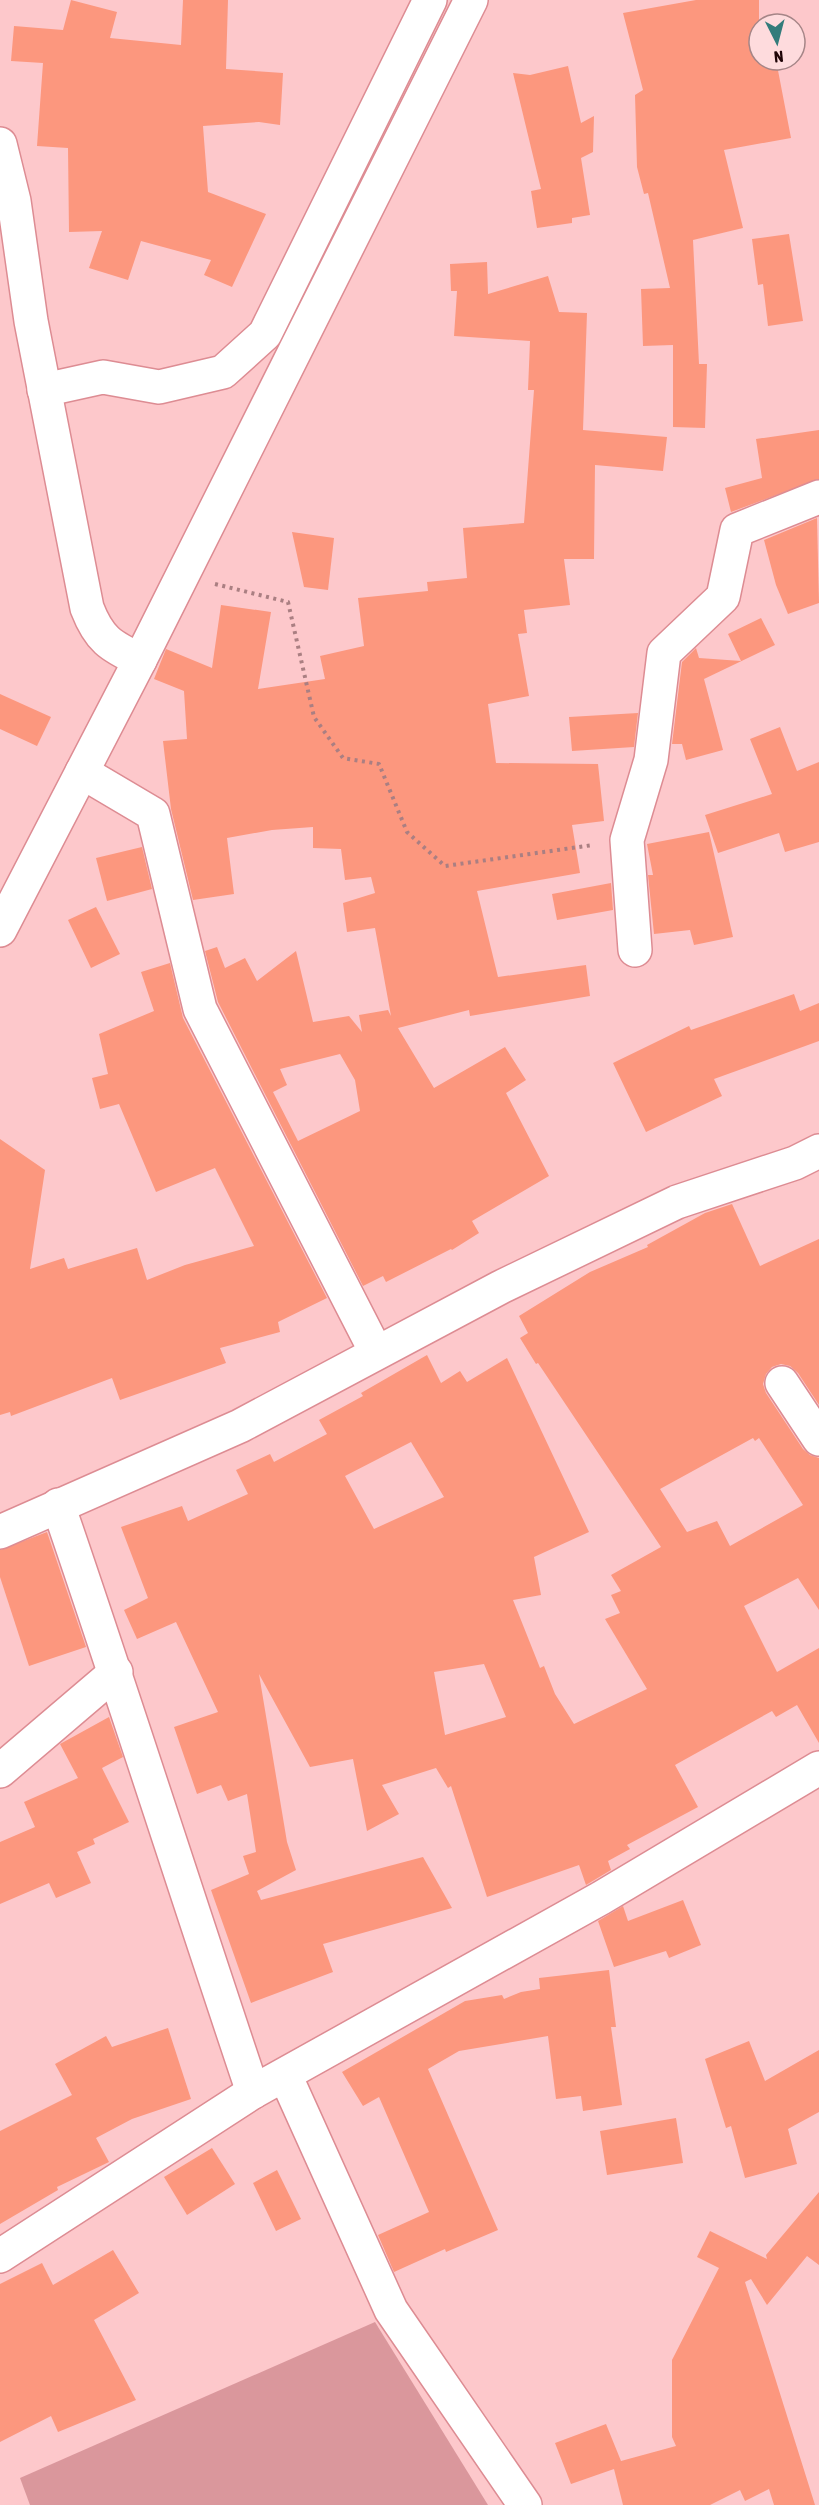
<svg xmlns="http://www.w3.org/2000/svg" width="819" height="2505" font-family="'Asap Condensed',sans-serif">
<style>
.green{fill:#da979c}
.building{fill:#fc977e;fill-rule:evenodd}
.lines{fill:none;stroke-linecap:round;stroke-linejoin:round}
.minor-casing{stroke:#dd8c93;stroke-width:36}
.major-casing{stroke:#dd8c93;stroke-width:36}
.path{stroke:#aa7f82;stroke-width:4;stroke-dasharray:3 4.5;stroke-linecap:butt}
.minor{stroke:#fff;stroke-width:33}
.major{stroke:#fff;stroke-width:33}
</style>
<rect width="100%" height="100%" fill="#fdc8cb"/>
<polygon class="green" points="375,2322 488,2505 30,2505 20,2478"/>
<g class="building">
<polygon points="71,0 117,12 110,38 181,45 183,0 228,0 226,69 283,73 280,125 259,122 203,126 208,192 266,214 232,287 204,275 211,260 141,241 128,280 89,268 102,231 69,232 68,148 37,146 43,63 11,61 14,26 63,30"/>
<polygon points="696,0 759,0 759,60 776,60 791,138 724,150 743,228 693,240 699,364 707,364 705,428 673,427 673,345 643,346 641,289 670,288 648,193 644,194 637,167 635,95 643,90 623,13"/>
<polygon points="568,66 581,123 594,116 593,152 581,158 590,215 572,218 572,223 537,228 531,191 541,189 513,73 530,75"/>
<polygon points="789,234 803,321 768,326 763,284 758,285 752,239"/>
<path d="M487 262 488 294 548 276 559 312 587 313 583 430 667 437 663 471 595 465 594 559H564L570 605 524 610 527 633 518 634 529 696 488 704 496 763 598 764 604 821 572 825 580 873 477 891 498 977 586 965 590 996 470 1016 469 1010 398 1028 434 1088 505 1047 526 1080 506 1093 549 1176 472 1221 479 1233 452 1250 451 1249 386 1282 383 1276 363 1286 218 1002 205 951 217 947 225 968 245 958 257 981 296 951 313 1022 349 1016 362 1032 359 1015 388 1010 391 1016 375 928 347 932 343 903 375 893 371 877 345 880 341 849 313 848V827L272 830 227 838 234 894 193 900 171 809 163 741 187 739 184 691 154 679 166 649 212 668 221 605 271 612 258 689 325 679 320 656 364 646 358 598 428 591 427 582 467 578 463 528 524 523 534 390H528L530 341 454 336 457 291H451L450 264ZM340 1054 355 1080 360 1111 298 1141 273 1092 287 1085 280 1069Z"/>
<polygon points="819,430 819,479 731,512 725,488 762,478 756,439"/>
<polygon points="817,518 819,603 788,614 776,585 764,540"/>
<polygon points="292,532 334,538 328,590 304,587"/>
<polygon points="761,618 775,645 704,679 723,750 686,760 682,744 672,744 682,662 696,648 699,658 741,661 728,634"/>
<polygon points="0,694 51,717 37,746 0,729"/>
<polygon points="638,713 634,747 572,751 569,717"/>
<polygon points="780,727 797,771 819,762 819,842 785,852 779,833 718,853 705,815 772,794 750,739"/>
<polygon points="709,832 733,937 694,945 690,930 654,934 648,875 653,875 647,844"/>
<polygon points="142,847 152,889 107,901 96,858"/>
<polygon points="611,883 613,910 557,920 552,894"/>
<polygon points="96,907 120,954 91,968 68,920"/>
<polygon points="170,963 183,1018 327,1298 278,1322 280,1332 220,1348 226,1363 120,1400 112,1378 11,1416 10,1412 0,1415 0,1139 45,1170 30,1269 64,1258 68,1269 137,1248 147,1280 185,1265 254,1246 215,1168 156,1192 119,1104 100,1109 92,1078 108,1074 99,1034 154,1011 141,972"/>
<polygon points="794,994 800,1011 819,1003 819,1041 714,1079 722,1096 646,1132 613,1063 689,1026 691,1030"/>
<path d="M732 1204 760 1266 819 1239V1405L798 1373 790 1366 781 1364 772 1367 766 1374 763 1384 766 1393 803 1449 810 1455 819 1458V1610L798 1578 744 1606 777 1672 819 1648V1743L797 1705 776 1717 772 1711 675 1765 698 1807 627 1845 630 1849 608 1861 611 1870 586 1885 579 1865 487 1897 451 1786 448 1788 436 1768 382 1785 399 1814 367 1831 353 1759 310 1767 259 1674 287 1842 296 1870 257 1891 261 1900 423 1857 452 1908 323 1944 333 1972 251 2003 211 1890 249 1874 243 1856 256 1852 247 1794 228 1801 221 1785 197 1794 174 1727 218 1712 176 1622 137 1639 124 1610 148 1598 121 1527 182 1506 188 1521 248 1494 236 1470 270 1454 274 1462 327 1434 319 1420 363 1396 361 1393 427 1355 441 1383 460 1371 467 1382 507 1358 589 1532 534 1557 541 1595 513 1600 540 1668 544 1666 555 1694 574 1724 647 1689 605 1619 620 1613 611 1595 621 1591 611 1575 661 1547 538 1363 536 1364 520 1338 528 1333 519 1316 590 1272 648 1247 647 1245 705 1213ZM753 1438 755 1441 759 1438 803 1505 730 1546 717 1521 687 1532 660 1489ZM411 1442 444 1497 374 1529 345 1476ZM484 1664 506 1717 445 1735 434 1672Z"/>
<polygon points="47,1532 86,1647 29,1666 0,1577 0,1550"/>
<polygon points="109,1717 123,1757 102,1768 129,1822 93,1839 95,1844 77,1852 91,1883 56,1898 49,1883 0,1904 0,1842 35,1827 24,1802 78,1778 60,1744"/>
<polygon points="683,1900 701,1945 669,1958 666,1951 614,1967 598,1921 623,1906 628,1921"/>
<polygon points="609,1970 616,2027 611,2027 622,2105 583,2111 581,2096 556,2099 548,2036 459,2051 428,2069 498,2230 446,2252 445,2249 394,2272 378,2235 429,2212 379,2097 363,2106 342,2072 465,2001 502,1995 504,1999 521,1992 540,1989 539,1978"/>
<polygon points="168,2028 191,2099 132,2119 96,2138 109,2162 57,2187 58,2190 0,2224 0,2131 72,2095 55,2064 106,2036 112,2047"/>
<polygon points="749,2041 765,2081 819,2050 819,2112 788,2129 797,2164 745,2178 731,2126 726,2128 705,2059"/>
<polygon points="676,2118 683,2163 607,2175 600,2131"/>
<polygon points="212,2148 235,2184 187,2215 164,2177"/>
<polygon points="277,2170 301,2219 276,2231 253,2183"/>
<polygon points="819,2192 819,2265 807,2256 767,2305 751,2279 745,2282 815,2505 774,2505 769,2489 745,2501 740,2490 710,2505 623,2505 614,2469 571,2484 555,2443 606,2424 621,2461 676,2446 672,2437 672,2360 719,2268 697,2257 710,2231 767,2259 766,2255"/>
<polygon points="113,2250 139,2293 94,2320 136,2400 58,2432 51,2416 0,2442 0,2284 42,2263 53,2285"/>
</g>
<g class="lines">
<g class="minor-casing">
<g id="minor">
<path d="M0 144 14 201 31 321 87 608C99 639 110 646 140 660"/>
<polyline points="44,390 103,377 159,387 223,372 265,334 430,0"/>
<polyline points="82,772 153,814 200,1009 376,1352"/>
<polyline points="635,950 627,840 651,760 664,653 723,597 737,530 819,497"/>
<polyline points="782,1383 819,1439"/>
<path d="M58 1505C125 1700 187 1896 253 2092"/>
<polyline points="0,1532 240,1426 501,1287 677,1202 795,1163 819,1151"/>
<polyline points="0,1771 116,1672"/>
<polyline points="285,2075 391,2310 525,2505"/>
<polyline points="0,2256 253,2092 601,1898 819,1768"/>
</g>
</g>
<g class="major-casing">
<polyline id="major" points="0,930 140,660 471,0"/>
</g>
<polyline class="path" points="215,584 288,602 314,717 343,758 379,764 407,832 445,866 593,845"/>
<use href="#minor" class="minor"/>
<use href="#major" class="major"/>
</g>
<g transform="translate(777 42) rotate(174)"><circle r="28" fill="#fedbdd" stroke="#a58587" stroke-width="1.5"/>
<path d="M0-4.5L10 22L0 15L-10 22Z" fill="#337c7b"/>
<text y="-9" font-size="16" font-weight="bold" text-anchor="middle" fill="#1f0407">N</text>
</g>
</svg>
